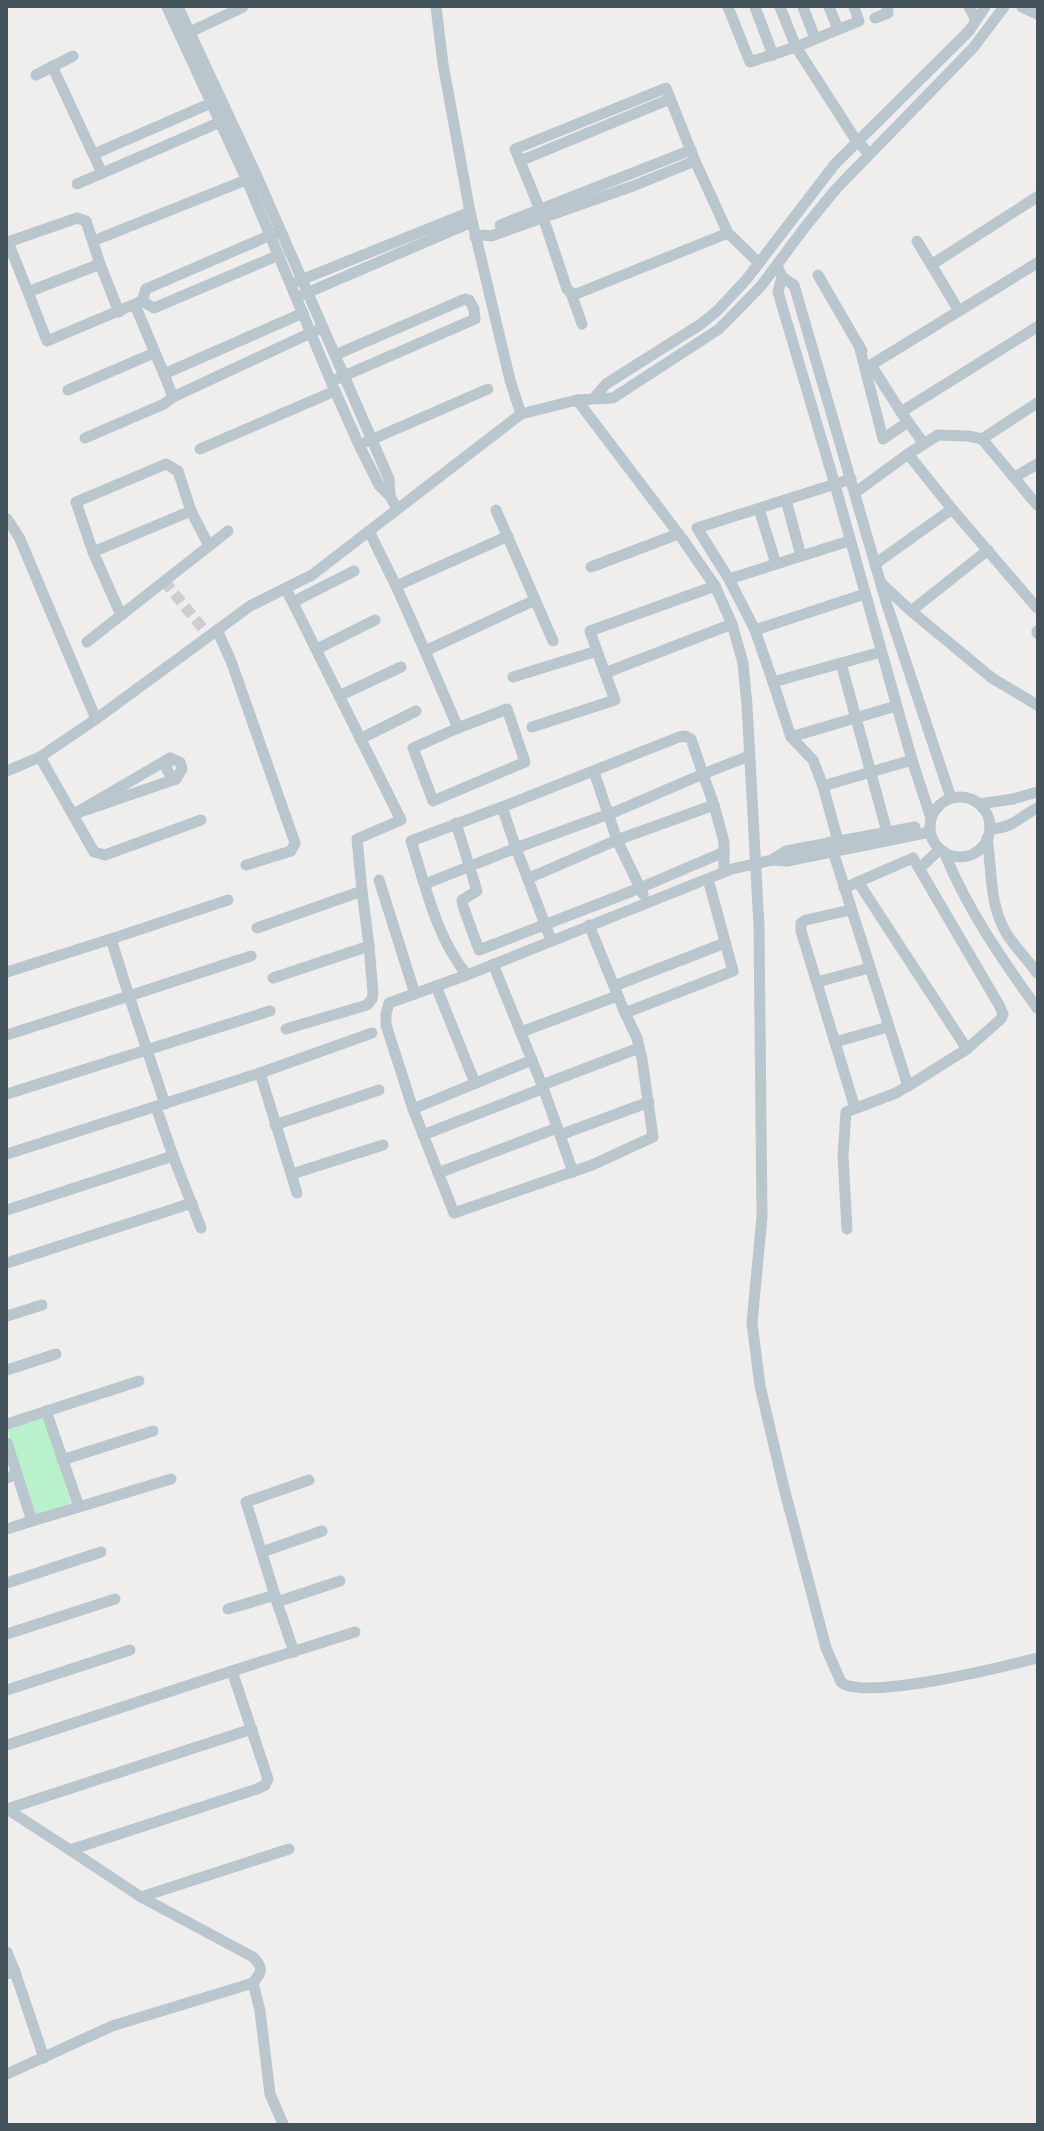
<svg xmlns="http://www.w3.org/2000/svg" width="1044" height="2131" font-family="'Fira Sans Condensed',sans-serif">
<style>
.green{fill:#b8f1cb}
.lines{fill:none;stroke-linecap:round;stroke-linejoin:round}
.minor-tunnel{stroke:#ceced0;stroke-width:11;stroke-dasharray:11 5.5;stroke-linecap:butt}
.minor{stroke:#bac6ce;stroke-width:11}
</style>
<rect width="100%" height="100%" fill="#f0eded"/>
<polygon class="green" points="43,1417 71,1503 35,1516 7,1428"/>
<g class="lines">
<polyline class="minor-tunnel" points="164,581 209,636"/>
<g class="minor">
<polyline points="167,7 249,185 335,391 359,445 379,485 390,496 397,509"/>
<polyline points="178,7 255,172 372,440 389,479 390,496"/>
<polyline points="436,7 443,64 470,212 510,380 521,414"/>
<polyline points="728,7 750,62 796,47 859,21 854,7"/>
<polyline points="755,7 773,55"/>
<polyline points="780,7 796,47 854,137 869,154"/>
<polyline points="803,7 815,38"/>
<polyline points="829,7 838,29"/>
<polyline points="969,7 976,20"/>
<polyline points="1022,7 1037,14"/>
<polyline points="875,18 888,13 887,7"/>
<polyline points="190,32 243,7"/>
<polyline points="52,66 102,173"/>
<polyline points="36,75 73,56"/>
<polyline points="94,154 216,101"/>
<polyline points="520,161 670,99"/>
<polyline points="77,184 225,120"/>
<polyline points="500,225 691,150"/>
<polyline points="728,233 695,161 666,88 515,149 543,217 567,289 571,293 576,294 728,233 759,263"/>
<polyline points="475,237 483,235 491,236 633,186 695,161"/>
<polyline points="93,241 246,180"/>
<polyline points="917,241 959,311"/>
<polyline points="100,264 119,312"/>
<polyline points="777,265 782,277 778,292 835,485 912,760 931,818"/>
<polyline points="931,265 1037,197"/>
<polyline points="818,275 862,351"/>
<polyline points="782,277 794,285 887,605 951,798"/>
<polyline points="296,282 470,212"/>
<polyline points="28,292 8,242 77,218 86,221 100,264 28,292 47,341 142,301 146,289 280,231"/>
<polyline points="571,293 582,324"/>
<polyline points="302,295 472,222"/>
<polyline points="142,301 154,308 279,255"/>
<polyline points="135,305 164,374"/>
<polyline points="303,313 164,374 173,397 317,330"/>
<polyline points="859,345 883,439 908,422"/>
<polyline points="335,355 465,299 469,300 474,309 475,319 337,379"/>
<polyline points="68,390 154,353"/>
<polyline points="594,398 606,384 701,324 717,311 746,280 835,164 969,31 985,7"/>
<polyline points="577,400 681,537 715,586"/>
<polyline points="901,412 871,365 1037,263"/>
<polyline points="85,438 164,404 173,397"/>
<polyline points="982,439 1037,403"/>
<polyline points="366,442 488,389"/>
<polyline points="924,444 901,412 1037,327"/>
<polyline points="200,449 335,391"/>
<polyline points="908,454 938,435 968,436 982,439 1037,505"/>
<polyline points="1015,477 1037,464"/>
<polyline points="856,492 908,454 952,509 1037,608"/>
<polyline points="786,500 801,556"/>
<polyline points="759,509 776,564"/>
<polyline points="496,510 553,641"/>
<polyline points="191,511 209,546"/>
<polyline points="7,519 19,537 96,719"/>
<polyline points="369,531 396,586"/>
<polyline points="849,541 729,579 697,528 851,479"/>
<polyline points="93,552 76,502 166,464 178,471 191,511 93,552 121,615"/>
<polyline points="875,564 952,509"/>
<polyline points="591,567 678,534"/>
<polyline points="729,579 755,630"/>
<polyline points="881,583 911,611 992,678 1037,705"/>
<polyline points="865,594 755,630 773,682 881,652"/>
<polyline points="293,602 354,571"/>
<polyline points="911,611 988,550"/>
<polyline points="217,630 231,661 295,843 291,851 246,865"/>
<polyline points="1037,631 1037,633"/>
<polyline points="87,642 228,531"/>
<polyline points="317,649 375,620"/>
<polyline points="425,651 396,586 508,536"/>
<polyline points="597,651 605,673"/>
<polyline points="841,663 887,832"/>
<polyline points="513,677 597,651 590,631 715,586 732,624"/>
<polyline points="773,682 791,737 896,706"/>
<polyline points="339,696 401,667"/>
<polygon points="507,709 525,762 433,801 413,748 458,728"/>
<path d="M532 727 615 700 605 673 732 624 743 663 747 705 759 926 762 1217 752 1323 760 1386 784 1488 826 1648 841 1682C862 1702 1006 1666 1037 1658"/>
<polyline points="458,728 425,651 535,600"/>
<polyline points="791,737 813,760 823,786 912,760"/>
<polyline points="360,739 416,711"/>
<polyline points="40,757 94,852 105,855 201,820"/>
<polygon points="170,758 180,762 182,769 176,779 74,814"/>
<polyline points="170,758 166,767 170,775 176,779"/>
<polyline points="7,771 40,757 96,719 250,606 312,575 521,414 577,400 613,398 719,329 761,286 805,227 836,189 973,48 1004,7"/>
<polyline points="594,772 617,840 643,894"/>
<polyline points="823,786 838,841"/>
<circle cx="960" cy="827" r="30"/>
<polyline points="979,804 1013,799 1037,792"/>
<polyline points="714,805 724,842 724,871"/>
<path d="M502 807 679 737 685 736 691 739 703 774 617 811 516 848 502 807 411 841C426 887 436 937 467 975L732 869 772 860 787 861 930 832"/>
<polyline points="456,823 477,891 462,900 463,906 479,950 640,888 724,852"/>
<path d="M990 829C1013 828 1018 818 1037 808"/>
<path d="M987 838C992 869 989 900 1004 929 1012 945 1027 958 1037 973"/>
<polyline points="830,842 908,1086 896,1093 846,1112 843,1156 847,1229"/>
<path d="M944 852C967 909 1001 958 1037 1008"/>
<polyline points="772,860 786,851 915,827"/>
<polyline points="920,868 940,849"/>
<polyline points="529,878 617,840 714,805 703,774 749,756"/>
<polyline points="379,880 415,994"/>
<polyline points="858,882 967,1049"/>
<polyline points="425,884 516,848 551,940"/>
<polyline points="844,888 913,858 999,1005 1003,1014 1001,1019 967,1049 908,1086"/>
<polyline points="850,910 806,920 801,923 801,931 855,1108"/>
<polyline points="589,925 625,1013 733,971 708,879"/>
<polyline points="257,928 362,891 357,839 401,820 286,589"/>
<polyline points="111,939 228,900"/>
<polyline points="493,964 542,1085"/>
<polyline points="7,972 111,939 129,996 7,1035"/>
<polyline points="467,975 389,1003 386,1014 386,1025 413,1109 454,1213 592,1165 653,1137 642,1059 637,1038 625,1013"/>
<polyline points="273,978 369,946 362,891"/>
<polyline points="817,982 869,968"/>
<polyline points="436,986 475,1083"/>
<polyline points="614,986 725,943"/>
<polyline points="286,1029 367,1005 372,999 373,993 369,946"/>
<polyline points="521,1032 617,996"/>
<polyline points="835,1042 888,1027"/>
<polyline points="7,1094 270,1011"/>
<polyline points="165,1104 129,996 251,956"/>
<polyline points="156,1107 173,1156"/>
<polyline points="413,1109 532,1060"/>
<polyline points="275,1125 379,1090"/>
<polyline points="423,1135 544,1088"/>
<polyline points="560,1135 542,1085 639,1048"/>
<polyline points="7,1154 260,1073"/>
<polyline points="573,1172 560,1135 649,1102"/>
<polyline points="438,1173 557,1128"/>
<polyline points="292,1174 383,1145"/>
<polyline points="297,1193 260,1073 372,1033"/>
<polyline points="7,1210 173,1156 201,1228"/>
<polyline points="7,1263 192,1203"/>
<polyline points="7,1316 42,1305"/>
<polyline points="7,1370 56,1354"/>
<polyline points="46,1411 79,1507 171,1479"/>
<polyline points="7,1424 139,1381"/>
<polyline points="7,1443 32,1521 7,1529"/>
<polyline points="62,1460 153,1431"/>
<polyline points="7,1478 17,1474"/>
<polyline points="32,1521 79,1507"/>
<polyline points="262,1552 322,1531"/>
<polyline points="7,1583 101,1552"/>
<polyline points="277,1602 246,1502 309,1480"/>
<polyline points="228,1609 275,1595"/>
<polyline points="7,1634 115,1599"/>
<polyline points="294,1652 277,1602 340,1581"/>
<polyline points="232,1671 355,1632"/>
<polyline points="7,1690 130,1650"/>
<polyline points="7,1745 232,1671 268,1779 265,1785 257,1789 70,1850 7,1809"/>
<polyline points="7,1809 252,1729"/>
<path d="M70 1850 141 1897 253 1957C264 1969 262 1971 253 1983L260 2011 270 2094 283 2124"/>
<polyline points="141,1897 289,1849"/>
<polyline points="7,1952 15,1972"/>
<polyline points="7,1974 15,1972 44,2058"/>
<polyline points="7,2074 112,2026 253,1983"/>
</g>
</g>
<rect width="1044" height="2131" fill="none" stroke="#44525c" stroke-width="16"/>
</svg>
